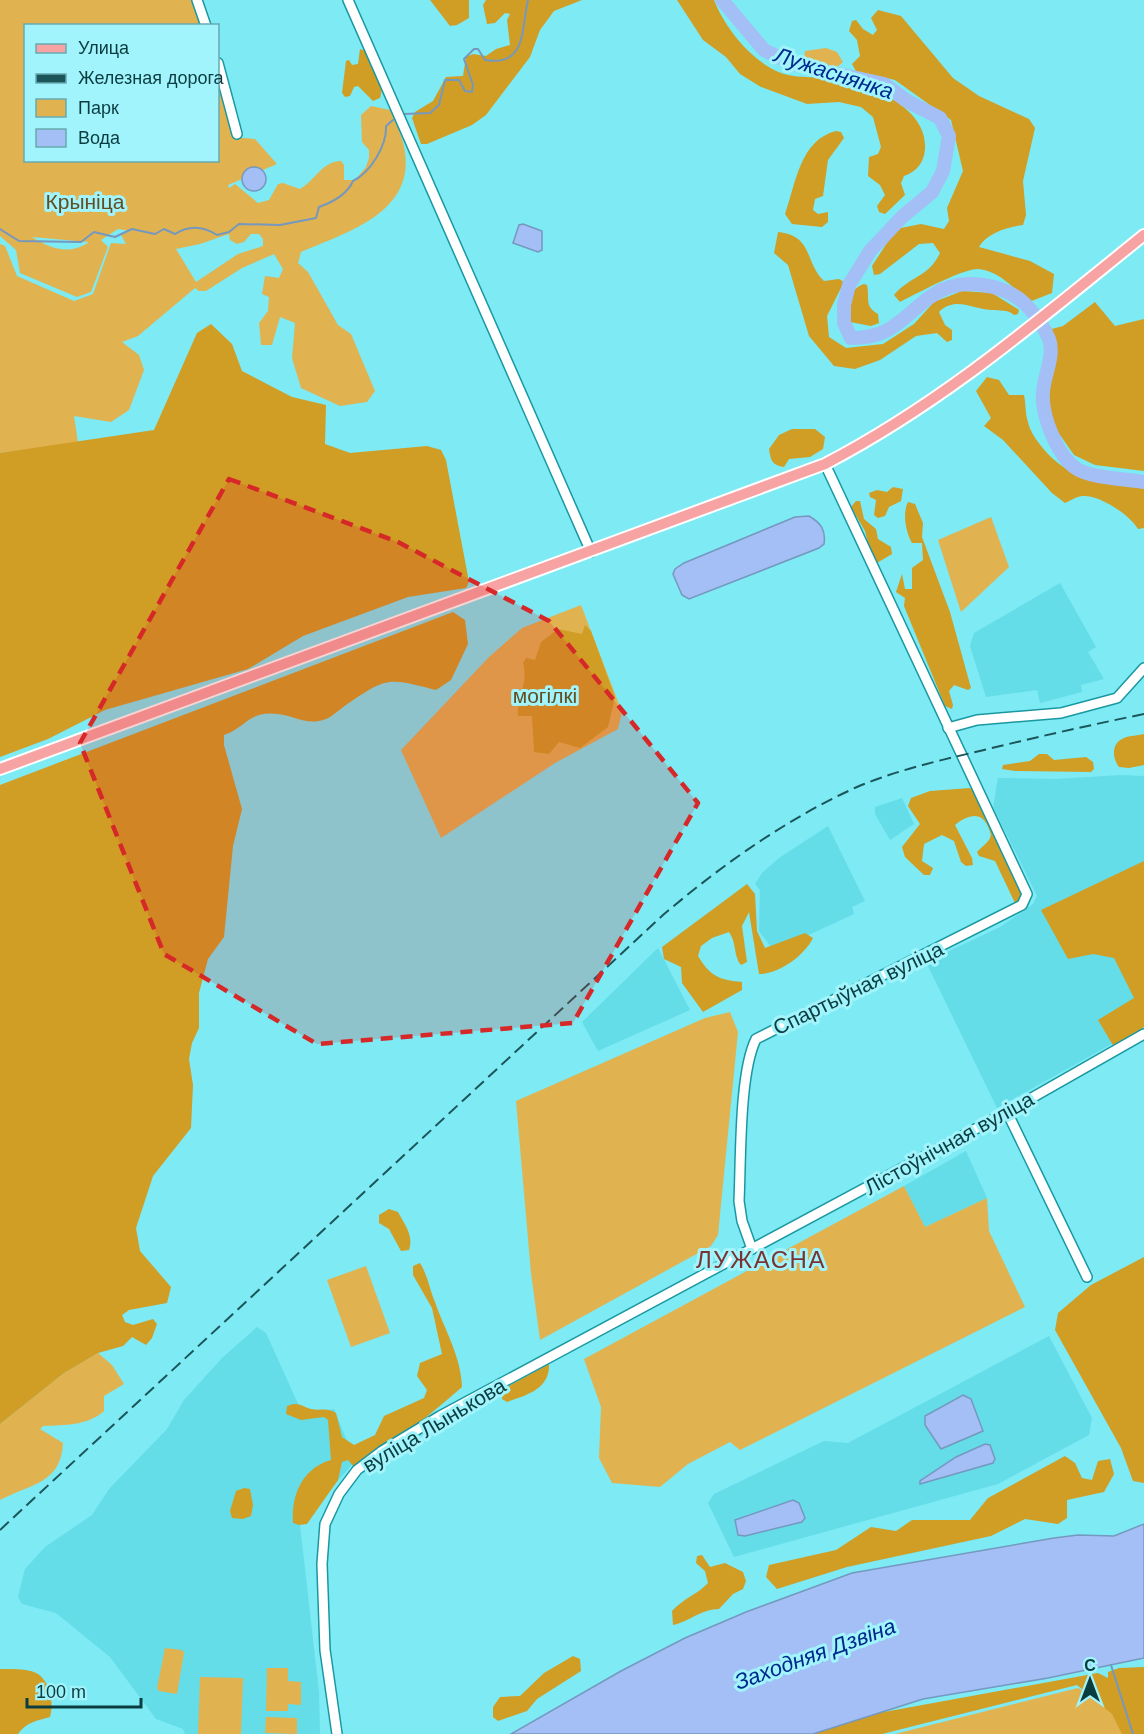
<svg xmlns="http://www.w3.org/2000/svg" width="1144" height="1734" font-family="Arial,sans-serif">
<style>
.built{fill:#64dde8}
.green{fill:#e1b250;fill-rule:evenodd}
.forest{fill:#d09d25}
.water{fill:#a3bff5;stroke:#7598bf;stroke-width:1.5}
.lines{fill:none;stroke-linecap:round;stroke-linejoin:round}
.stream{stroke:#7598bf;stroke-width:2}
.river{stroke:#a3bff5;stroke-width:14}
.minor-casing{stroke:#1a98a2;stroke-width:12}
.major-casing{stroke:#fff;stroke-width:14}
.minor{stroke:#fff;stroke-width:9}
.major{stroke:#f8a3a3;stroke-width:10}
.rail{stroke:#1b555a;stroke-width:2;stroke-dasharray:12 6;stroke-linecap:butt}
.marked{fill:#d62828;fill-opacity:0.2;stroke:#d62828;stroke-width:4.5;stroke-dasharray:12 8;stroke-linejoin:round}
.labels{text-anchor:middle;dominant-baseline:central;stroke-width:6;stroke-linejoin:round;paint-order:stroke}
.park-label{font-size:21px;fill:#634d21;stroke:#a1f4fb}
.street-label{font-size:21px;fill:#0a3c40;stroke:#a1f4fb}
.water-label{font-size:22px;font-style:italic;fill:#01288c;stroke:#a1f4fb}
.quarter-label{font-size:24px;letter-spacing:1.5px;fill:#7a3332;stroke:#a1f4fb}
</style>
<rect width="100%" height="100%" fill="#7deaf4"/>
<g class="built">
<polygon points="1060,583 1096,647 1088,652 1104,679 1081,685 1082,692 1040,703 1037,690 986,697 970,646 974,633"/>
<polygon points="1121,775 1144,776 1144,1026 997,1108 926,962 1000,927 1033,904 1037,896 993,807 998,778 1056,779"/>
<polygon points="902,798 914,824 890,840 875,814 875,807"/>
<polygon points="828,826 865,901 852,907 854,914 774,951 759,931 760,890 755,884 762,873 779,858"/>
<polygon points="658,948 690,1010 598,1051 582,1022"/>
<polygon points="966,1151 987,1198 925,1227 904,1186"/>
<polygon points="257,1327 266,1333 304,1417 334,1409 355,1461 300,1525 319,1692 320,1734 185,1734 183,1729 156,1719 110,1657 56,1613 22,1604 18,1597 25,1569 45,1547 92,1515 109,1489 167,1429 184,1400 222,1358"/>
<polygon points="1049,1336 1092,1418 1089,1435 998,1484 734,1557 708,1503 714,1494 824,1441 848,1443"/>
</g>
<g class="green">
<path d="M0 0H194L203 25 26 26V160H218V80L233 137 255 139 277 164 228 185 229 188 235 184 258 203 269 200 278 184 283 183 300 189C317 179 321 162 341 161L344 165V180H355L366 167 369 158V150L362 142 361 115 371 106 390 110C394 119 399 129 402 139 423 210 351 231 301 252L298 263 308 272 338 325 351 334 375 391 367 402 340 406 301 388 292 358 295 323 280 317 272 345H261L259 323 268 311 269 297 262 294 265 276 279 278 283 269 274 254 242 268 206 291H199L195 288 138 336 122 342 139 355 144 370 129 410 111 422 74 416 78 443 0 453V244L5 246 17 276 74 301 93 294 111 243 126 244 121 235 131 231 118 229 101 240 108 247 91 292 77 297 20 273 16 250 0 236ZM229 234 230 240 237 244 244 242 251 234H259L263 239V246L238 254 196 282 176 249 200 244ZM32 237 88 242V243C68 255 51 249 32 237Z"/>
<polygon points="826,48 837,52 843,62 837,67 804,60 805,51"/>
<polygon points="991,517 1009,567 961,612 938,540"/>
<polygon points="581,605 622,712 618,729 555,763 441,838 401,750 489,657 522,628"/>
<polygon points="730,1012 738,1032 718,1235 711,1246 540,1340 531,1273 516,1101 705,1018"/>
<polygon points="904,1186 925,1227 987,1198 989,1231 1025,1307 740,1450 730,1442 688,1464 660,1487 612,1483 599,1458 601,1407 584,1359"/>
<polygon points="366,1266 390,1333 351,1347 327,1280"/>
<path d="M98 1353 112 1365 124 1384 104 1396V1411C87 1426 65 1425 43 1426L40 1429 63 1443C61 1484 30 1484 0 1500V1424L64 1373Z"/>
<polygon points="165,1648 182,1650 184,1653 177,1694 159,1691 157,1688"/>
<polygon points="267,1668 288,1668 288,1681 301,1682 301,1705 288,1704 288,1711 266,1711"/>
<polygon points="200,1677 243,1678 241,1734 198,1734"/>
<polygon points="1078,1688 1114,1710 1124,1734 895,1734"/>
<polygon points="266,1717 297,1718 297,1734 265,1733"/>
</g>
<g class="forest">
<polygon points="430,0 469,0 469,18 457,25 450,26"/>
<polygon points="486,0 582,0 554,11 540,30 530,57 486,115 472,125 427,144 421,144 412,118 415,112 433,101 446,77 463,76 466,57 473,54 486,56 496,49 510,45 507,20 510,14 505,13 495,23 487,24 483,5"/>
<path d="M677 0H714C725 28 751 61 781 73 796 79 823 76 840 79 874 86 928 109 925 149 924 163 916 172 904 176L901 183 905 195 885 214 879 212 877 206 885 195 880 185 868 176 869 157 878 154 881 147 873 117 861 107 839 102 807 104 761 87 740 74 726 57 703 40Z"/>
<path d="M878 10 901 16 953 78 979 96 1029 119 1035 128 1023 181 1026 215 1023 225C1007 227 987 233 979 247L1030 261 1054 274 1052 293 1029 302C1015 289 999 271 979 269 963 268 916 294 900 302L894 295C910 276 929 277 940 253L933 243 919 244 880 274 874 275 872 266 896 229 921 224 944 229 949 221 947 208 963 171 951 120 895 80 856 71 852 64 860 56 857 40 849 31 852 21 856 20 863 29 873 35 877 30 871 18Z"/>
<path d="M360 49 366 51C372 64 386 84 380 98L373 101 358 86 354 87 350 96 345 97 342 93 346 61 349 60 352 65 358 64Z"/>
<path d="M836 131 841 132 844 138 828 160 823 196 815 199 813 210 818 214 828 212V222L822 227 792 224 785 214C796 183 800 140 836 131Z"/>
<path d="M778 232C814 236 804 262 824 281L839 279 844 282 827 316 829 337 846 348 883 344 914 324 934 302 962 291 992 293 1019 310 1018 314 1014 315C1007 309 1000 311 991 310 972 309 955 296 939 312L945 325 952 330V340L947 342 937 333 916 336 880 360 855 369 834 366 809 336 788 265 774 253Z"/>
<path d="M864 284 867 285C870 299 864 306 878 314L879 323 871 326 850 322C845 309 849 288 864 284Z"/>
<polygon points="1095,302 1115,326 1144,319 1144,471 1095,465 1074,455 1046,415 1046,385 1052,359 1048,330 1063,326"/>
<polygon points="211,324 232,344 242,371 292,397 326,405 325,444 350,453 427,446 441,450 446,460 469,582 466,588 408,597 303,636 248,669 105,710 48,739 0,757 0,453 154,430 197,333"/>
<path d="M987 377 999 380 1009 395H1024C1026 404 1025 413 1028 422 1030 433 1040 445 1047 453 1075 483 1106 482 1144 488V528L1138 529C1130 515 1100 495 1083 496 1077 496 1070 501 1065 503L1052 493 1003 440 984 426 991 418 976 391Z"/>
<path d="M792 429H815L825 437 823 449 810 457 789 459 784 467C772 465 771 461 769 449L779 435Z"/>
<polygon points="893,487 903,489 901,501 889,507 885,516 878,518 874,515 876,500 870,497 869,493 877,490 887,492"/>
<polygon points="856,501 860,501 864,519 876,529 878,539 891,547 892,554 877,563 871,555 865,531 851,507"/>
<path d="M908 502 915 504 923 523 922 537 950 612 971 688 968 690 954 685 949 691 953 705 952 709 945 706 904 606 905 598 896 592 902 574 905 589H912V568L923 560 922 543H912C906 532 902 514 908 502Z"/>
<path d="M453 612 465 620 468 644 451 680 436 690C388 678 388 676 346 705 340 709 331 718 323 720 306 725 294 716 278 714 249 710 246 728 224 735V745L242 809 233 846 224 937 208 959 199 993V1028L192 1043 189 1059 193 1085 191 1128 153 1176 136 1228 140 1251 171 1287 167 1303 129 1310 122 1315 125 1322 133 1325 153 1319 157 1324 152 1338 146 1345 132 1337 123 1346 98 1353 64 1373 0 1424V785Z"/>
<path d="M585 625 591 631 615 697 608 727 580 748 559 742 549 754 534 752 532 716H518C517 697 529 682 523 663L526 658 535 660 541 642 558 629 582 634Z"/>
<path d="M1144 734V765L1129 768 1119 767C1112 758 1111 743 1124 738 1130 735 1138 736 1144 734Z"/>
<polygon points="1039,754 1047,754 1054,760 1086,757 1093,762 1094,769 1091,772 1015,771 1002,769 1003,765 1030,761"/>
<path d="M970 788 978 796 1023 892V898L1015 903 995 861 979 856 977 852C981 847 988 843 990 838 992 834 990 833 989 829 982 810 968 815 955 825L972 858 973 865 966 866 961 862 954 841 942 835 924 844 922 861 933 868 930 875H924L905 857 902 847 920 824 908 806 911 798 930 791Z"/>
<polygon points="1144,861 1144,1027 1114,1047 1098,1020 1134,998 1114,958 1093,954 1068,959 1041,910"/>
<path d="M747 884 755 894 757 931 765 948 805 933 813 938C804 956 779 974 759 974L749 912 742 926 747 962 741 965C733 956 737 943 729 932L712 938 701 946 698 956C710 976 719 980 742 982V990L703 1012 682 983 681 967 664 959 662 947Z"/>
<path d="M389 1209 398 1212C405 1225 414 1236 409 1250L401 1251 389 1229 379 1223V1215Z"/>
<polygon points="1144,1257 1144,1483 1133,1481 1121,1448 1055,1330 1058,1313 1091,1285"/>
<path d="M420 1263C428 1276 429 1288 435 1302 445 1331 461 1356 462 1387 428 1416 394 1446 354 1467L348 1460 342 1462 338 1480 307 1524 299 1525 293 1523C291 1494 303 1468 331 1460L328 1420 324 1417 301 1420 286 1414 287 1406C298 1401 301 1406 311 1409 321 1411 326 1407 336 1413L342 1437 354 1445 375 1435 384 1416 424 1398 427 1390 417 1376 420 1363 442 1354 432 1308 413 1275V1266Z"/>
<path d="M549 1364C550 1389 527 1395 507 1402L502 1399 503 1389Z"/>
<polygon points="1065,1456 1075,1463 1082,1478 1092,1480 1098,1461 1110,1459 1114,1474 1104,1492 1067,1500 1067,1518 1058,1524 1025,1519 991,1536 847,1567 777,1589 766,1577 769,1565 836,1550 871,1527 896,1531 912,1520 970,1520 988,1498"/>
<polygon points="244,1488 250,1489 253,1505 251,1516 243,1519 232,1518 230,1511 236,1491"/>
<path d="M702 1555 710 1567 725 1563 743 1572 746 1581 743 1589 733 1594 719 1609C701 1609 691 1621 673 1625L672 1611C684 1598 698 1594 708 1583L705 1571 696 1563 697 1556Z"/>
<polygon points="573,1656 580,1659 581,1671 537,1699 527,1711 498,1721 493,1717 493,1707 500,1697 520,1696 544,1673"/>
<polygon points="1144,1667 1144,1734 1122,1734 1112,1714 1077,1685 882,1734 813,1734 873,1714 1098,1673 1108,1678 1108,1672 1119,1668"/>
<path d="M0 1669C11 1669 28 1668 38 1674 51 1683 54 1704 50 1717 38 1720 25 1723 18 1734H0Z"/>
</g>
<g class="water">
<circle cx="254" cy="179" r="12"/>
<polygon points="523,224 542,231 542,250 538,252 513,243 519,225"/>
<path d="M809 516C821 523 826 530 824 544L819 548 689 599 682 595 673 574 675 569 684 563 795 517Z"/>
<polygon points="963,1395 971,1399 983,1431 941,1449 925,1425 925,1416"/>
<polygon points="985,1444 990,1445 995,1459 993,1463 920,1484 920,1481 956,1457"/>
<polygon points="793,1500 799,1503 805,1518 802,1522 745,1536 738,1535 735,1520"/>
<polygon points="1144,1524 1144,1658 1048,1678 923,1699 813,1734 511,1734 621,1671 685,1638 746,1612 852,1573 1054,1538 1078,1535 1114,1536"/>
</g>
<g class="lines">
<g class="stream">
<path d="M404 114 430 113 439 105 445 80H459L465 91 472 92 473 85 464 59 474 49H478L485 60C527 67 521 29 528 0"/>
<path d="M0 229 19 241 81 242 94 232 115 237 132 229 155 234 164 229 175 234C189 225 203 226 217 235L229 232 239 224 280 225 316 218 319 207C333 202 347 195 353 181 371 172 387 145 386 126L393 120"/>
<polyline points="1111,1665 1133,1734"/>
</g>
<path class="river" d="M722 0 764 50 792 64 884 84 907 101 940 118 949 136 943 171 932 192 902 217 870 251 849 285 844 305V323L851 338C894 338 902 316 933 295 961 276 1007 283 1029 308 1036 316 1045 329 1049 339 1055 356 1044 375 1043 392 1041 415 1057 456 1077 469 1091 478 1127 479 1144 482"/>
<g class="minor-casing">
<g id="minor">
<polyline points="197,0 206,26"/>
<polyline points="348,0 591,552"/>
<polyline points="218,63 237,134"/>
<polyline points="948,728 977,720 1061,713 1117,698 1144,668"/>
<polyline points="1007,1112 1087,1277"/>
<path d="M752 1249 742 1221 739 1201C741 1161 739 1073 756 1039L1022 905 1027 894 825 464"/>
<polyline points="337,1734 325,1650 322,1564 325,1524 339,1494 357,1470 382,1451 440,1416 1007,1112 1144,1034"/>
</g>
</g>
<g class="major-casing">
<path id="major" d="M0 769 825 464C944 402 1041 318 1144 235"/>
</g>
<use href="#minor" class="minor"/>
<use href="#major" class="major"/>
<path class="rail" d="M0 1530 663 915C722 865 786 819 857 787 897 770 941 760 984 750 1037 737 1090 725 1144 714"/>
</g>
<path class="marked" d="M229 479 398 542 549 621 698 803 573 1023 317 1044 164 954 80 743Z"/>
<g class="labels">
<g class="park-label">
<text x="85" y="201">Крыніца</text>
<text x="545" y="695">могілкі</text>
</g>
<g class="street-label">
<text transform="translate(858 988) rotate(-26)">Спартыўная вуліца</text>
<text transform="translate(949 1143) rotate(-29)">Лістоўнічная вуліца</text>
<text transform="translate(434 1425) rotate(-31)">вуліца Лынькова</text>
</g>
<g class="water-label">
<text transform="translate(834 73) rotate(18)">Лужаснянка</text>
<text transform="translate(815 1654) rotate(-20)">Заходняя Дзвіна</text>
</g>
<g class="quarter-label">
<text x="761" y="1259">ЛУЖАСНА</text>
</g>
</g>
<rect x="24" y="24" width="195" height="138" fill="#a1f4fb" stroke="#65aab0" stroke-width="1.5"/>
<rect x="36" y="44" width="30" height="9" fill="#f8a3a3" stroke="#65aab0" stroke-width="1.5"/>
<text x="78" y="54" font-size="18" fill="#0a3c40">Улица</text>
<rect x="36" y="74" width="30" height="9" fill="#1b555a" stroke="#65aab0" stroke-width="1.5"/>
<text x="78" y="84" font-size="18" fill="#0a3c40">Железная дорога</text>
<rect x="36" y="99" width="30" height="18" fill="#e1b250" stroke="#65aab0" stroke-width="1.5"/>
<text x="78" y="114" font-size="18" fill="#0a3c40">Парк</text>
<rect x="36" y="129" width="30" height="18" fill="#a3bff5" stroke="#65aab0" stroke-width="1.5"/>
<text x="78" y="144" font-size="18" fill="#0a3c40">Вода</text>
<g transform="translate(1090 1680)" stroke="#a1f4fb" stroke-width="4.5" paint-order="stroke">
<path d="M0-4.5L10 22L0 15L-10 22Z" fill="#0a3c40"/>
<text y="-9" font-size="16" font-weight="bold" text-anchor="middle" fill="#0a3c40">С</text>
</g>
<path d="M27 1698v9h114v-9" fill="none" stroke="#0a3c40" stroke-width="3"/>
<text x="36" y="1698" font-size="18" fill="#0a3c40" stroke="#a1f4fb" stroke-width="4.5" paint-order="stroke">100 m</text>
</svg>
